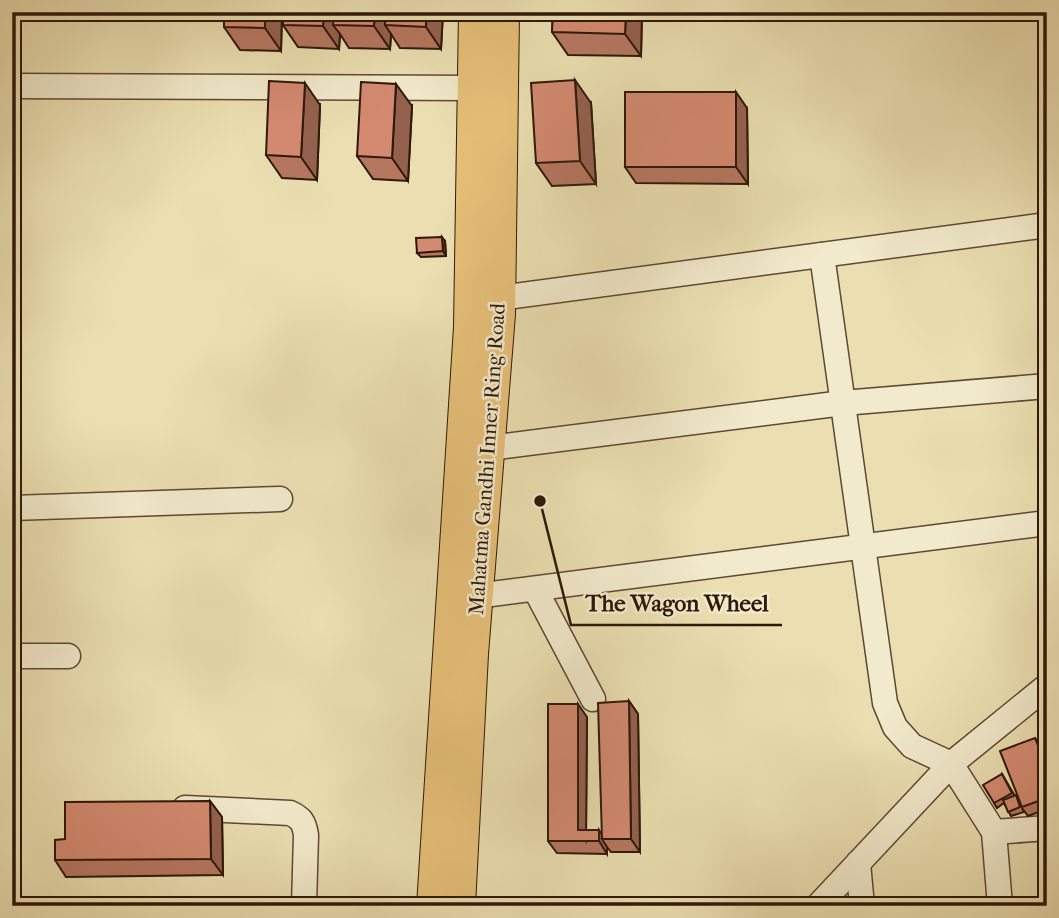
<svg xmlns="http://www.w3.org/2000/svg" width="1059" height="918" font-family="'IM FELL French Canon',serif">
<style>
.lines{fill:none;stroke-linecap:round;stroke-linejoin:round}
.minor-casing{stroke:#5c4a33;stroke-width:27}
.major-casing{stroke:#2d1809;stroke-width:34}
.minor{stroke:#f2eacc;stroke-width:24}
.major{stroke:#e6c078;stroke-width:32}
.wall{fill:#b67761;stroke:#2d1809;stroke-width:2}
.shaded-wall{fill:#94614f;stroke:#2d1809;stroke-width:2}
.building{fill:#d48a71;stroke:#2d1809;stroke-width:2}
.labels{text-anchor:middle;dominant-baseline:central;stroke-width:5;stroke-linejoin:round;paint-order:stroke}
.street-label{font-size:21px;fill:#2d1809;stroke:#f2eacc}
.leader{fill:none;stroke:#2d1809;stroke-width:2.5}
.callout-dot{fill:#2d1809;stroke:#f2eacc;stroke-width:2.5}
.callout-label{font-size:23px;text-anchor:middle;font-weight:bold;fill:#2d1809;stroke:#f2eacc;stroke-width:5;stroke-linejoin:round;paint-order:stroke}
</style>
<rect width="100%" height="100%" fill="#ebdfb1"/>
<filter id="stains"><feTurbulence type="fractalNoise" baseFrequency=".00286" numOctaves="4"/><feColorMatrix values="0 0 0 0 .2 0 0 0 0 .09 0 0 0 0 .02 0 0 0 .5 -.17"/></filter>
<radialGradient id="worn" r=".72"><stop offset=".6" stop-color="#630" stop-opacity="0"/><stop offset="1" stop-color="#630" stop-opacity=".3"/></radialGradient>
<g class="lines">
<g class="minor-casing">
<g id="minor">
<polyline points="12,86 474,88"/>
<polyline points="822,255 885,703 895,727 912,746 951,764 994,832 1000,906"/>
<polyline points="499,298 1047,225"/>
<polyline points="489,448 843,403 1047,386"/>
<polyline points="12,508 280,499"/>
<polyline points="535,589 593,699"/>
<polyline points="476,596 1047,523"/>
<polyline points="12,656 68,656"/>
<path d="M185 808 290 813C301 818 304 822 306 835L304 906"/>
<polyline points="994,832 1047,828"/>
<polyline points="858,863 862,906"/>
<polyline points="818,906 951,764 1047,686"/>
</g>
</g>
<g class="major-casing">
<g id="major">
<polyline points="433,906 470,327 475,12"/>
<polyline points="459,906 472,654 499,314 503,12"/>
</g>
</g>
<use href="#minor" class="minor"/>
<use href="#major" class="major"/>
</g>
<g class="wall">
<polygon points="224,12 282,12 281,51 240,50 224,27"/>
<polygon points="443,12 441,49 400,48 391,34 390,49 349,48 340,34 339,49 298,47 283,25"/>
<polygon points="553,12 642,12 641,56 568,55 552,32"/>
<polygon points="591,103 596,184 552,186 536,163"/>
<polygon points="320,105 317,180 282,178 266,155"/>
<polygon points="412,106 408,181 373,179 357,156"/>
<polygon points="747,108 748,184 636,183 625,167"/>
<polygon points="445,241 446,256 421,257 417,253"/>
<polygon points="629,701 638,714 640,852 611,852 607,847 607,854 557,853 548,841 587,717 586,830 602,835"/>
<polygon points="1041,747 1047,761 1047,809 1028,816 1022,808 1024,812 1011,816 1004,803 997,808 994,803 1002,774 1015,796 1019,799"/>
<polygon points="210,801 222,817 223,875 66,877 55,860 65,839"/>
</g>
<g class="shaded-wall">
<polygon points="265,12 282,12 281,51 265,28"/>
<polygon points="324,12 340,12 333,25 340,34 339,49 323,26"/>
<polygon points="375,12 391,12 385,25 391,34 390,49 374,26"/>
<polygon points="426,12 443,12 441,49 426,27"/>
<polygon points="626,12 642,12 641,56 625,34"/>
<polygon points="575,80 591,103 596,184 580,161"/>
<polygon points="305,83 320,105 317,180 301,157"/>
<polygon points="396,84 412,106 408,181 392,158"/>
<polygon points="736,92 747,108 748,184 736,167"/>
<polygon points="442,237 445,241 446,256 443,251"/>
<polygon points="629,701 638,714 640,852 631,839"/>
<polygon points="578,704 587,717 586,841 578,830"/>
<polygon points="1035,738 1041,747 1047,761 1047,768"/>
<polygon points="210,801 222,817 223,875 211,859"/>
<polygon points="599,830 605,839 602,839 607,847 607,854 599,841"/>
</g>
<g class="building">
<polygon points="224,12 265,12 265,28 224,27"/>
<polygon points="283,12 324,12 323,26 283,25"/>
<polygon points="334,12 375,12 374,26 333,25"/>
<polygon points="385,12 426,12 426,27 385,25"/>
<polygon points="553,12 626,12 625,34 552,32"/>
<polygon points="575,80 580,161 536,163 531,83"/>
<polygon points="269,81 305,83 301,157 266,155"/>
<polygon points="361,82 396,84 392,158 357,156"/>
<rect x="625" y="92" width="111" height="75"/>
<polygon points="442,237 443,251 417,253 416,238"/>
<polygon points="629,701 631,839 602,839 598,703"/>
<polygon points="548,704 578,704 578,830 599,830 599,841 548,841"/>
<polygon points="1035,738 1047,768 1047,798 1022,807 1000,751"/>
<polygon points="1002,774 1012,793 994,803 983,785"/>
<polygon points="1016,795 1020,807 1008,812 1003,800"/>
<polygon points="210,801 211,859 55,860 55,840 65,839 65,802"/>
</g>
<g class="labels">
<g class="street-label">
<text transform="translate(487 459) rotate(-86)">Mahatma Gandhi Inner Ring Road</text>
</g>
</g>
<path class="leader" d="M540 501L571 625H782"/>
<circle class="callout-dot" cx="540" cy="501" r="7"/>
<g class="callout-label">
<text x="677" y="611">The Wagon Wheel</text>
</g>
<rect width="1059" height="918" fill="none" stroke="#ebdfb1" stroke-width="42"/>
<rect x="14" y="14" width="1031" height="890" fill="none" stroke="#2d1809" stroke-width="3.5"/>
<rect x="21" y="21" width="1017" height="876" fill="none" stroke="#2d1809" stroke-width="2"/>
<rect width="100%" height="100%" filter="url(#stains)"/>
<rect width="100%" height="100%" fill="url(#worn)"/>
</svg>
